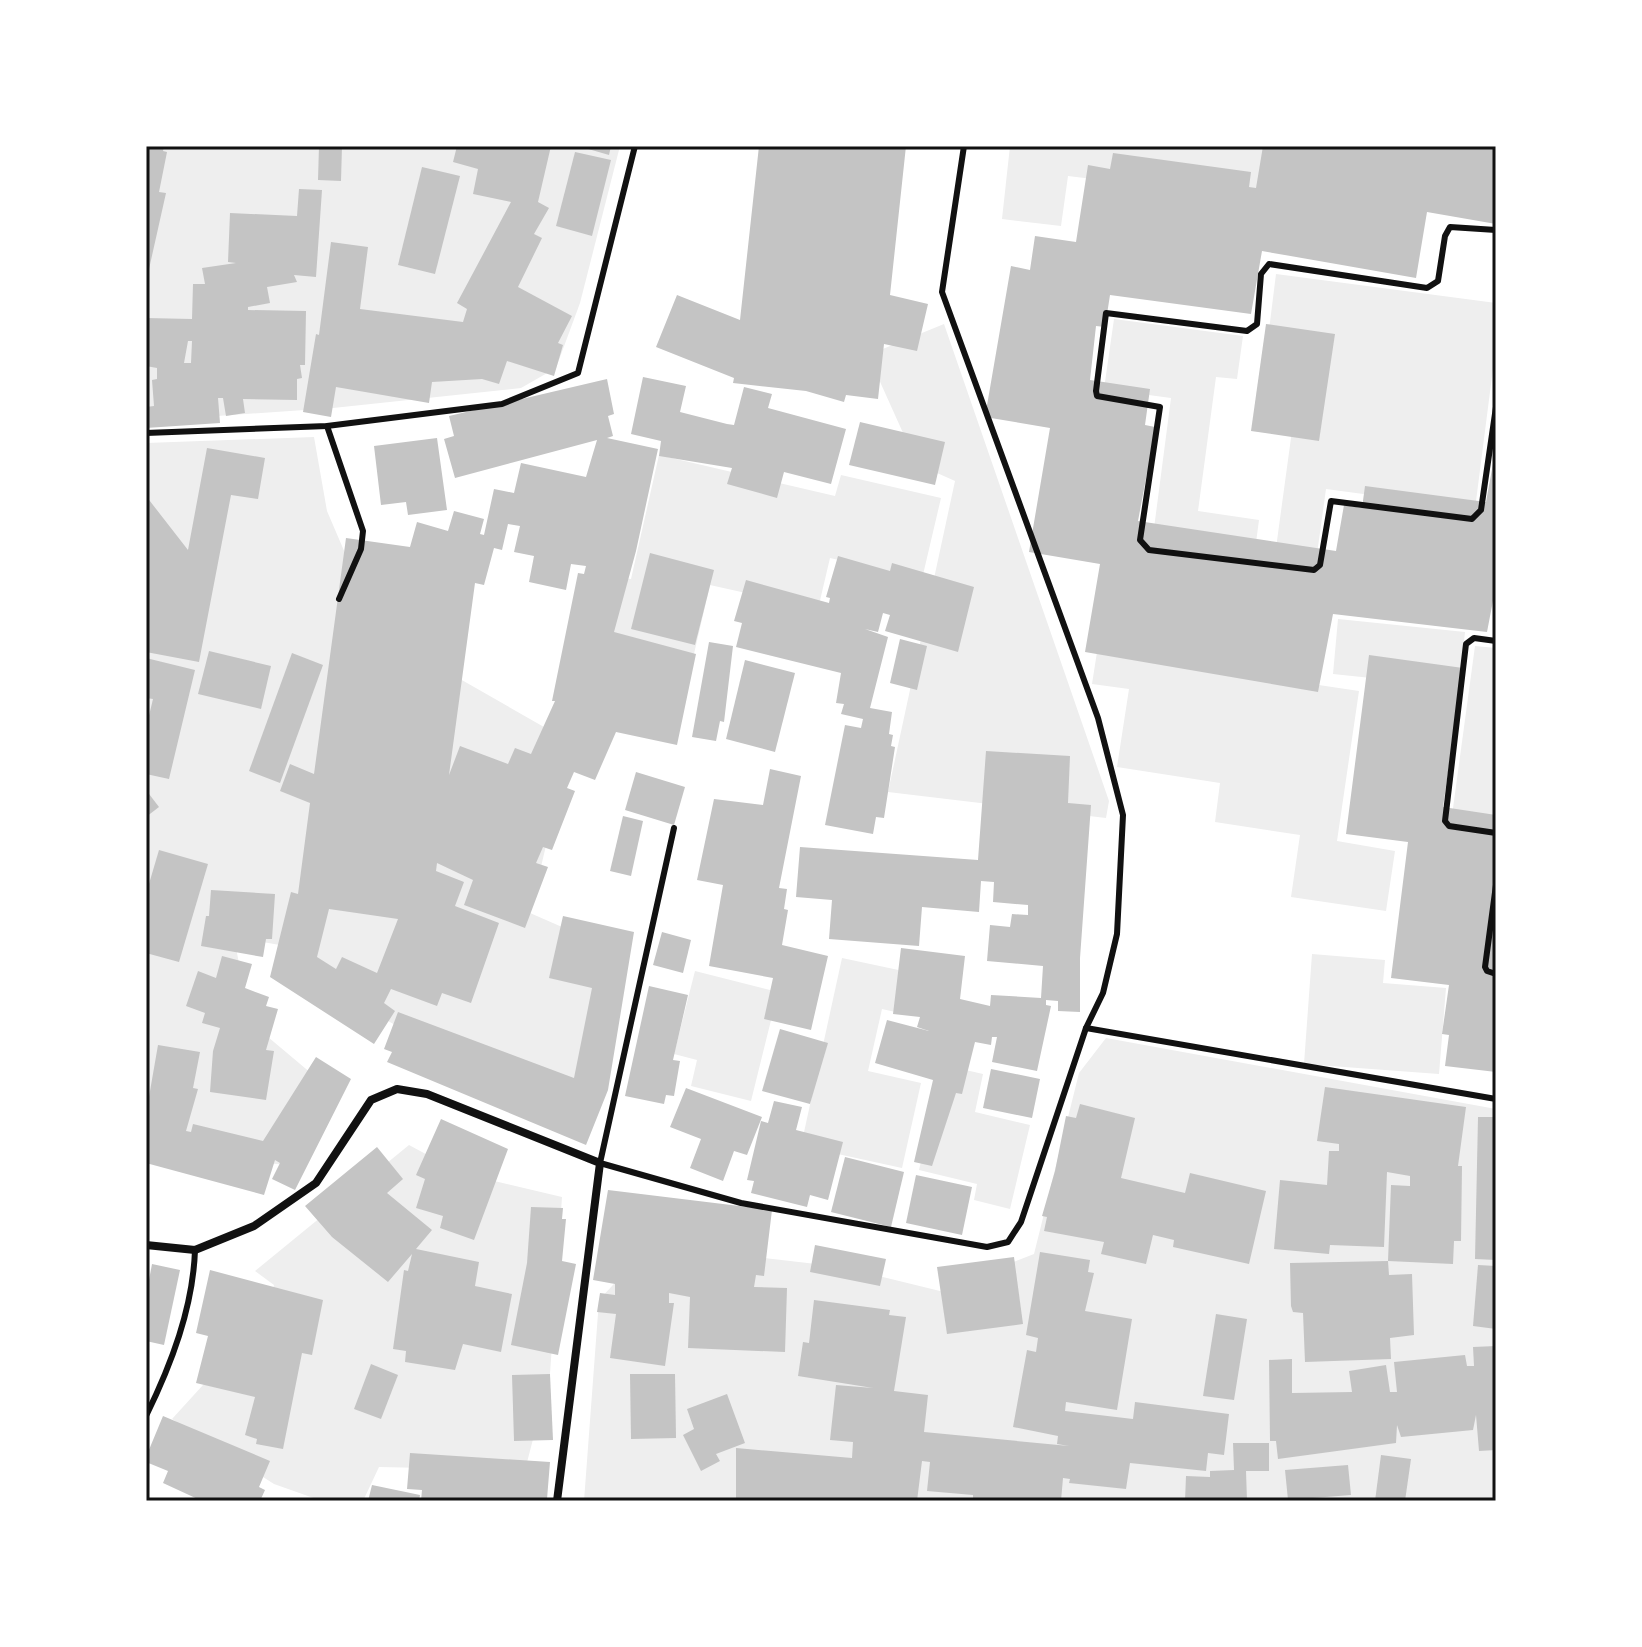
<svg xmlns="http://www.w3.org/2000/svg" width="1642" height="1647" font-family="Helvetica,sans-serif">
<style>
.green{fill:#eee}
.building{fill:#c4c4c4;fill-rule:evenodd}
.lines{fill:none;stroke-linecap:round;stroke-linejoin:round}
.service{stroke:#111;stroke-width:6}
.minor{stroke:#111;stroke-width:8}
.neatline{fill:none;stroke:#111;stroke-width:3}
</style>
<rect width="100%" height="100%" fill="#fff"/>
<g class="green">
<polygon points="146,146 620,146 580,303 556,368 521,388 333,408 146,421"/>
<polygon points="1010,146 1418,146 1257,199 1068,176 1061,226 1002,219"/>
<polygon points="1276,274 1496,303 1496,345 1475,509 1326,489 1317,554 1276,548 1297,394 1266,354"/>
<polygon points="1114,319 1243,336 1237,379 1216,377 1198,511 1259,520 1255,550 1153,536 1171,398 1104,389"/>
<polygon points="944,324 1109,801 1106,818 888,792 955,481 917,464 868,355"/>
<polygon points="314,437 327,511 348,560 425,659 579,747 554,812 530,913 617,951 589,1104 517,1092 388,1021 297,948 234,937 250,1022 318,1079 289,1165 156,1155 146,1169 146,443"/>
<polygon points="659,455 835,496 841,475 941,498 922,579 830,558 818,609 710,585 693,658 608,638 622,578 631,579"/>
<polygon points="1338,619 1465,632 1458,700 1400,681 1333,674"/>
<polygon points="1475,646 1496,648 1496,829 1451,823"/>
<polygon points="1097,652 1359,691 1337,841 1395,851 1386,911 1291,897 1300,835 1215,822 1220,783 1117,767 1129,689 1092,684"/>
<polygon points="1312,954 1385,960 1383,983 1446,988 1439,1074 1304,1064"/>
<polygon points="842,958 922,975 913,1016 882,1009 868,1071 921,1083 902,1168 801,1146"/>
<polygon points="695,971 778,992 751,1101 691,1086 697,1060 674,1054"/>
<polygon points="1106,1038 1496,1109 1496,1501 584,1501 599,1300 650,1245 842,1267 940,1291 1034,1254 1079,1073"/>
<polygon points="944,1065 983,1074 975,1112 1030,1125 1010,1209 974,1200 977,1184 919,1170"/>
<polygon points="409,1145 461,1173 562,1197 550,1374 525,1470 379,1467 363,1501 322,1501 274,1484 172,1419 234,1351 257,1346 274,1285 255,1271"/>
</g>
<g class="building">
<polygon points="146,146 164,146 163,151 167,152 159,192 166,193 147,278"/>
<polygon points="319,146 342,146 341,181 318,180"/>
<polygon points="457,146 551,146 538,202 549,208 534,234 542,238 518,287 572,316 558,343 563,345 554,376 507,361 499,384 482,379 432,382 429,403 336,387 331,417 303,412 316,334 319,335 331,242 368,247 360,309 463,322 467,309 457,303 511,202 473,194 478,169 453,162"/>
<polygon points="578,146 611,146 609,155"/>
<polygon points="759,146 906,146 890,295 928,304 917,351 884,344 878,399 846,395 844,402 806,391 733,383 734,378 656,347 677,295 740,320"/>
<polygon points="1263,146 1496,146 1496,224 1427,212 1416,278 1262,251 1251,314 1110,295 1105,327 1096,326 1090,380 1150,389 1145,425 1155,427 1152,474 1147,473 1138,521 1336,551 1344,505 1362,508 1365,486 1486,502 1496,447 1496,585 1487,632 1333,614 1318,692 1085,652 1100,564 1029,552 1050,428 985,417 1011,266 1030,270 1035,236 1076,242 1088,165 1110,169 1113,153 1251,172 1249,187 1256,188"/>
<polygon points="575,152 611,160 592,236 556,226"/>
<polygon points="422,167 460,176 435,274 398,265"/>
<path d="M299 189 322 190 316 277 294 275 297 282 267 287 270 303 248 307V310L306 311 305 365H300L302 378 297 379V400L243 399 245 413 226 416 223 398H218L220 423 146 428V407L154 406 152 380 157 379V368L146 366V318L192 319 193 284H205L202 268 236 263 228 262 230 213 297 216ZM188 341H192L191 363H184Z"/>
<polygon points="1266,324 1335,334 1319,441 1251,431"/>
<polygon points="643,377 686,386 680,412 727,424 734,425 744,387 772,394 768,408 846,429 831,484 784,472 777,498 727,484 732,468 659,456 661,441 631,434"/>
<path d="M607 379 614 414 608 416 613 436 607 438 658 449 636 551 614 632 696 654 677 745 616 732 595 780 574 772 567 788 575 791 552 850 543 847 536 863 548 867 525 928 464 905 473 880 437 863 436 871 464 882 455 906 499 923 471 1003 442 993 437 1006 391 989 384 1003 395 1011 374 1044 270 977 291 892 298 894 310 803 280 791 290 764 314 774 346 538 410 547 417 522 448 531 454 511 484 519 480 534 484 535 494 489 514 493 521 463 586 477 597 440 455 478 444 439 454 436 449 416ZM508 524 520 526 514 552 534 556 529 582 566 590 571 564 586 566 584 574 578 573 552 701H555L531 754 515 748 508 764 460 746 449 775 475 583 484 585 494 548 502 550ZM329 909 398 919 377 973 342 957 336 969 317 957Z"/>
<polygon points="860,422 945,442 935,485 849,465"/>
<polygon points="437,438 447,510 408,515 406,502 381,505 374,446"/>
<polygon points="207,448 265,458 258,499 231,495 199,662 146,652 146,496 188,550"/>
<polygon points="650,553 714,570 695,645 631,629"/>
<polygon points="838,556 890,571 892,563 974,587 958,652 885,631 890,615 883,613 878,632 865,629 888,637 870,708 892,712 889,734 893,735 891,746 895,747 884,818 876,817 873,834 825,825 845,725 861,728 863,719 841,714 844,704 836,703 841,673 736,647 742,623 734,621 746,580 829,603 830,598 826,597"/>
<polygon points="900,639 927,646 917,690 890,683"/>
<polygon points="709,642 733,646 724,722 720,721 716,741 692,737"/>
<polygon points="209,651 271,666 261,709 198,694"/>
<polygon points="292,653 323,665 280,783 249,771"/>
<polygon points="1369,655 1463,668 1443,807 1496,815 1496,1072 1445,1066 1449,1035 1442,1034 1449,985 1391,978 1408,842 1346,834"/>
<polygon points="146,658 195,670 169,779 146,774 146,728 153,699 146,698"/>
<polygon points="745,660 795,673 775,752 726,739"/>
<polygon points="986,751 1070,756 1068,803 1091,805 1080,958 1080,1012 1058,1011 1058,1001 1046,1000 1046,1005 1051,1006 1037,1071 992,1062 997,1037 992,1037 991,1045 975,1042 962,1094 956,1093 932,1166 914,1162 933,1080 875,1063 887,1020 929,1031 917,1027 920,1017 893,1014 901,948 965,956 960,999 990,1006 991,995 1041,998 1043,966 987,961 990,925 1010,927 1012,914 1028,915 1028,905 993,902 994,882 981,881 979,912 922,907 919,946 829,939 832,900 796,897 800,847 978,860"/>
<polygon points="770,769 801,776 779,888 787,889 784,909 788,910 782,945 828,956 811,1030 764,1019 773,978 709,966 723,885 697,880 714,799 763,805"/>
<polygon points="636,772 685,787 674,825 625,810"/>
<polygon points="146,790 159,807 146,817"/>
<polygon points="623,816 643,821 631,876 610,871"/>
<polygon points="159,850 208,864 179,962 146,953 146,894"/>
<polygon points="211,890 275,894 272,939 266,939 263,957 201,946 206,916 209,916"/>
<polygon points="563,916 634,932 608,1090 586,1145 387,1062 392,1052 384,1049 398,1012 574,1078 592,988 549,978"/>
<polygon points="662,932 691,940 683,973 653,965"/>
<polygon points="222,956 252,964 245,988 269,997 266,1006 278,1009 266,1050 274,1051 266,1100 210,1092 213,1051 220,1028 202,1023 205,1013 186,1006 198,971 216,978"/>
<polygon points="649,986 688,995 673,1060 680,1061 674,1096 666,1095 664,1104 625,1096"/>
<polygon points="780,1029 828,1043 810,1104 762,1091"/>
<polygon points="158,1045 200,1052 193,1088 198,1089 186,1131 191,1132 193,1124 263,1141 316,1057 351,1079 295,1190 272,1179 280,1163 275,1160 264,1195 146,1163 146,1114"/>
<polygon points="991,1069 1040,1079 1032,1118 983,1108"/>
<polygon points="1325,1087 1466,1107 1458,1166 1462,1166 1461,1241 1454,1241 1453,1264 1388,1261 1391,1185 1410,1186 1410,1176 1387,1172 1384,1247 1330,1245 1329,1254 1274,1249 1280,1180 1327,1185 1329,1151 1339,1151 1339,1144 1317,1141"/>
<polygon points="686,1088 762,1117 747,1155 734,1151 723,1181 690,1168 701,1139 670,1127"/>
<polygon points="774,1101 802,1107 796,1130 843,1142 828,1200 810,1195 807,1207 751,1193 754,1181 747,1180 761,1121 768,1123"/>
<polygon points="1080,1104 1135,1118 1121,1178 1185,1193 1190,1173 1266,1191 1249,1264 1173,1247 1174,1240 1153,1235 1146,1264 1101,1254 1104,1242 1044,1231 1047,1217 1042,1216 1055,1171 1066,1116 1076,1118"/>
<polygon points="1478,1117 1496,1117 1496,1260 1475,1259"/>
<polygon points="441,1119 508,1149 474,1240 440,1228 443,1216 416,1208 425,1179 416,1175"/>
<polygon points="377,1147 403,1179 387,1193 432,1230 416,1249 479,1262 475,1286 512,1294 501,1352 463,1344 455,1370 405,1362 406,1351 393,1349 404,1270 408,1271 412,1254 388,1282 332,1237 305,1206"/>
<polygon points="845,1157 904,1172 891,1227 831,1212"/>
<polygon points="916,1175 972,1187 962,1235 906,1223"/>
<polygon points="608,1190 772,1210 764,1276 756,1275 754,1287 787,1288 785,1352 688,1348 690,1297 669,1293 669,1303 674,1303 665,1366 610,1358 616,1314 597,1312 600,1293 615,1295 615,1284 593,1280"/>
<polygon points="531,1207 563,1208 562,1219 566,1219 562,1261 576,1264 558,1355 511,1345 527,1263"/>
<polygon points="815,1245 886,1259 880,1286 810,1272"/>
<polygon points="1040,1252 1090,1260 1088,1272 1094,1273 1085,1311 1132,1319 1117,1410 1066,1402 1065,1411 1133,1419 1135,1402 1229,1414 1224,1455 1208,1453 1206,1471 1130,1463 1126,1489 1069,1483 1070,1479 1063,1478 1061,1501 973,1501 973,1495 927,1491 930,1462 922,1461 917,1501 736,1501 736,1448 852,1458 853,1442 830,1440 836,1385 873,1388 798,1376 803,1342 809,1343 814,1300 890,1310 889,1315 906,1317 894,1391 928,1395 924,1432 1069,1446 1057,1444 1058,1436 1013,1427 1027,1350 1036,1352 1038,1338 1026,1335"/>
<polygon points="1014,1257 1023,1324 947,1334 937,1267"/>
<polygon points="1388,1261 1389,1275 1412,1274 1414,1335 1390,1338 1391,1359 1305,1362 1303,1313 1293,1312 1291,1306 1290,1263"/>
<polygon points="152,1264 180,1270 164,1345 146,1341 146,1296"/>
<polygon points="1478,1265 1496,1266 1496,1329 1473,1326"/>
<polygon points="210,1270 323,1300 312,1355 302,1353 283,1449 256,1444 257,1439 245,1435 255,1397 196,1383 208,1336 196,1333"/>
<polygon points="1216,1314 1247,1319 1234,1400 1203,1396"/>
<polygon points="1496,1346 1496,1450 1479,1451 1476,1415 1473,1430 1401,1437 1397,1425 1396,1443 1278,1459 1276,1441 1270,1441 1269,1360 1292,1359 1292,1393 1352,1392 1349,1371 1386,1365 1390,1392 1397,1392 1394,1362 1465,1355 1467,1366 1474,1366 1473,1347"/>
<polygon points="371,1364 398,1375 381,1419 354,1409"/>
<polygon points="550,1374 553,1440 514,1441 512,1375"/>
<polygon points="630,1374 675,1374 676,1438 631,1439"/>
<polygon points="727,1394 745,1443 716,1454 720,1461 701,1471 683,1435 694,1429 687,1409"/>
<polygon points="163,1416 270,1461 259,1487 265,1490 260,1501 202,1501 163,1483 168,1471 146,1462 146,1457"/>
<polygon points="1233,1443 1269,1443 1269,1471 1246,1471 1247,1501 1185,1501 1186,1476 1210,1477 1210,1471 1234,1470"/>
<polygon points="410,1453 550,1462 547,1499 421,1501 422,1490 407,1489"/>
<polygon points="1381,1455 1411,1459 1405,1501 1375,1501"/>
<polygon points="1348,1465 1351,1495 1288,1500 1285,1470"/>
<polygon points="372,1485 420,1495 419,1501 368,1501"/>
</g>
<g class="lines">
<g class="service">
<polyline points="964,146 942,292 1098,718 1123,815 1117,934 1103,993 1086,1028 1496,1099"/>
<polyline points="1496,230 1450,227 1445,236 1438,281 1427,288 1269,264 1261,274 1257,324 1247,331 1106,313 1096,391 1097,396 1160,407 1140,540 1149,550 1314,570 1320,565 1331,501 1472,519 1481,510 1496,407"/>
<polyline points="327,426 363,531 361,549 339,599"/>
<polyline points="146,433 327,426 502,404 578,373 635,146"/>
<polyline points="1496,641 1474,638 1466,644 1445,821 1449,826 1496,833"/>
<polyline points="674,828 600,1163 741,1203 987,1247 1008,1242 1021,1222 1086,1028"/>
<polyline points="1496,885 1485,967 1487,971 1496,974"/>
<path d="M146 1416C171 1365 193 1308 195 1250"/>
</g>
<polyline class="minor" points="146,1245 195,1250 254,1226 316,1183 371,1100 397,1089 427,1094 600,1163 557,1501"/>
</g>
<rect width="1642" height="1647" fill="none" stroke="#ffffff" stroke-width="296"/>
<rect x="148" y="148" width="1346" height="1351" class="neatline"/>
</svg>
